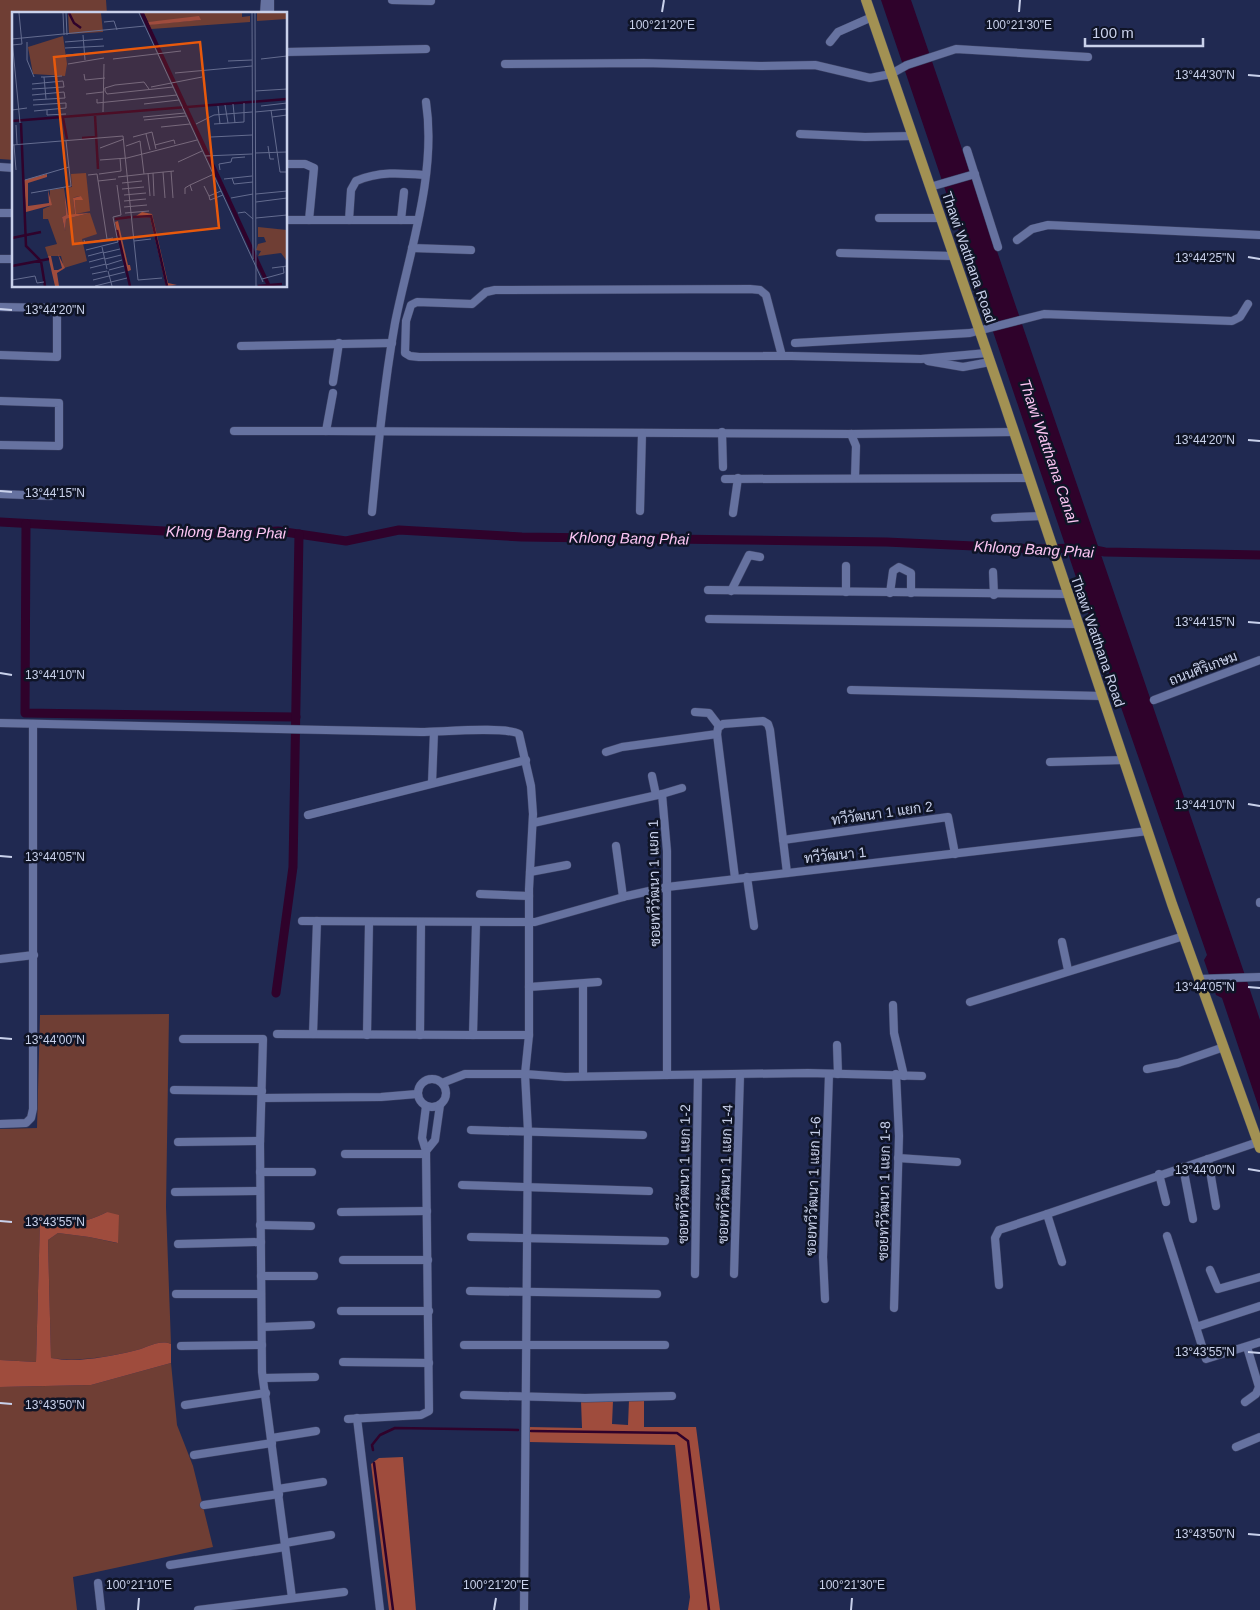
<svg xmlns="http://www.w3.org/2000/svg" width="1260" height="1610" font-family="Arial,Sarabun,sans-serif">
<style>
.green{fill:#6f3e34}
.forest{fill:#9f4c3d}
.water{fill:#2f022b}
.lines{fill:none;stroke-linecap:round;stroke-linejoin:round}
.stream{stroke:#2f022b;stroke-width:2.5}
.canal{stroke:#2f022b;stroke-width:9}
.minor-casing{stroke:#3c4264;stroke-width:9}
.major-casing{stroke:#3c4264;stroke-width:11}
.minor{stroke:#6672a0;stroke-width:8}
.major{stroke:#a29153;stroke-width:10}
.ticks{fill:none;stroke:#c9d1eb;stroke-width:2}
.labels{text-anchor:middle;dominant-baseline:central;stroke-width:5;stroke-linejoin:round;paint-order:stroke}
.street-label{font-size:14px;fill:#c9d1eb;stroke:#0f1426}
.water-label{font-size:15px;font-style:italic;fill:#fdc6f4;stroke:#0f1426}
.inset-river{fill:none;stroke:#2f022b;stroke-width:2.5}
.inset-road{fill:none;stroke:#646c8f;stroke-width:1}
.view{fill:#e8590c;fill-opacity:0.15;stroke:#e8590c;stroke-width:2.5}
.inset-edge{fill:none;stroke:#c9d1eb;stroke-width:2.5}
.ticks-label{font-size:12px;text-anchor:middle;fill:#c9d1eb;stroke:#0f1426;stroke-width:5;stroke-linejoin:round;paint-order:stroke}
</style>
<rect width="100%" height="100%" fill="#202951"/>
<g class="green">
<polygon points="0,0 106,0 107,14 14,14 14,160 0,159"/>
<path d="M169 1014 166 1207 171 1344C158 1339 146 1349 133 1351 107 1357 77 1362 51 1358L48 1240 58 1233 89 1237 117 1243V1229L107 1212C82 1224 78 1223 53 1214L40 1221 36 1362 0 1360V1129L37 1128 40 1015Z"/>
<polygon points="171,1363 177,1425 193,1466 213,1547 73,1577 77,1610 0,1610 0,1387 91,1385"/>
</g>
<g class="forest">
<path d="M107 1212 119 1215 118 1243 89 1237 58 1233 48 1240 51 1358C77 1363 107 1357 133 1351 146 1349 158 1339 171 1344V1363L91 1385 0 1387V1360L36 1362 40 1220 53 1214C78 1223 82 1224 107 1212Z"/>
<polygon points="629,1400 644,1400 644,1427 696,1427 720,1610 688,1610 690,1597 675,1445 529,1442 528,1427 582,1428 581,1401 613,1401 612,1424 628,1425"/>
<polygon points="403,1457 416,1610 389,1610 371,1464 379,1458"/>
</g>
<polygon class="water" points="881,0 911,0 1248,984 1260,1020 1260,1111 1222,998 1216,995 1204,960 1207,955 1080,589"/>
<g class="lines">
<g class="stream">
<polyline points="531,1431 677,1433 688,1441 709,1610"/>
<polyline points="373,1450 372,1445 380,1435 395,1428 518,1430"/>
<polyline points="374,1463 393,1610"/>
</g>
<g class="canal">
<polyline points="0,522 219,534 278,531 346,541 399,530 522,537 886,542 1038,549 1077,548"/>
<polyline points="26,524 25,713 296,717"/>
<polyline points="1090,549 1105,552 1260,555"/>
<polyline points="276,993 293,867 299,534"/>
</g>
<g class="minor-casing">
<g id="minor">
<polyline points="392,0 431,1"/>
<polyline points="264,14 265,0"/>
<polyline points="270,14 270,0"/>
<polyline points="830,42 838,32 872,17"/>
<polyline points="286,52 426,49"/>
<polyline points="505,64 644,63 760,66 815,65 870,78 891,74 907,65 956,49 1088,57"/>
<polyline points="800,134 865,137 912,136"/>
<polyline points="967,150 998,247"/>
<polyline points="286,164 305,164 314,168 309,220"/>
<polyline points="0,167 14,168"/>
<polyline points="930,187 975,174"/>
<polyline points="0,213 14,213"/>
<polyline points="879,218 941,218"/>
<polyline points="286,220 418,220"/>
<path d="M349 220 351 190 356 181C379 171 401 173 425 175"/>
<polyline points="401,220 404,192"/>
<polyline points="1017,240 1032,229 1048,225 1260,235"/>
<polyline points="412,248 471,250"/>
<polyline points="840,253 953,256"/>
<polyline points="0,259 14,259"/>
<polyline points="0,307 57,308 57,357 0,355"/>
<polyline points="795,343 970,333 1044,314 1232,321 1240,317 1248,304"/>
<polyline points="241,346 392,343"/>
<polyline points="782,356 766,295 760,290 750,289 495,290 486,292 472,304 417,302 411,305 406,321 405,353 410,356 419,357 791,356 921,359 987,353"/>
<polyline points="928,361 963,367 990,362"/>
<polyline points="333,382 339,343"/>
<polyline points="333,393 326,431 851,434 1014,432"/>
<polyline points="0,401 59,403 59,446 0,445"/>
<polyline points="234,431 326,431"/>
<polyline points="722,432 723,467"/>
<polyline points="851,434 856,446 855,478"/>
<polyline points="725,479 1030,478"/>
<polyline points="0,494 51,496"/>
<polyline points="640,511 642,433"/>
<path d="M372 512C378 448 384 385 395 323 409 253 437 174 426 102"/>
<polyline points="733,513 738,478"/>
<polyline points="995,518 1042,516"/>
<polyline points="846,566 846,592"/>
<polyline points="993,572 994,595"/>
<polyline points="708,590 1068,594"/>
<polyline points="731,591 749,555 760,557"/>
<polyline points="890,593 893,571 899,567 911,573 911,593"/>
<polyline points="709,619 1078,624"/>
<polyline points="851,690 1102,696"/>
<polyline points="1154,700 1260,660"/>
<polyline points="695,712 709,713 719,726"/>
<path d="M0 723C140 727 281 728 421 732 441 732 506 726 519 734L531 786 533 814 529 889V1035L525 1074 528 1131 524 1610"/>
<polyline points="717,734 735,878"/>
<polyline points="606,752 622,747 717,734 718,728 723,724 763,721 768,724 770,730 787,873"/>
<polyline points="1050,762 1124,760"/>
<polyline points="652,776 656,795"/>
<polyline points="432,783 434,732"/>
<polyline points="662,794 682,788"/>
<polyline points="308,815 526,760"/>
<polyline points="533,823 662,794 667,851 667,1075 808,1073 922,1076"/>
<polyline points="783,840 948,817 955,854"/>
<polyline points="616,846 623,897"/>
<polyline points="530,872 567,865"/>
<polyline points="747,877 754,926"/>
<polyline points="480,894 529,896"/>
<polyline points="1260,902 1260,903"/>
<polyline points="302,921 535,922 627,896 667,887 1148,831"/>
<polyline points="1062,942 1068,970"/>
<polyline points="0,959 34,955"/>
<polyline points="1199,979 1260,977"/>
<polyline points="529,987 598,982"/>
<polyline points="970,1002 1184,936"/>
<polyline points="893,1005 894,1033 904,1076"/>
<polyline points="277,1034 473,1035 476,923"/>
<polyline points="313,1034 317,921"/>
<polyline points="367,1035 369,923"/>
<polyline points="420,1035 421,922"/>
<polyline points="473,1035 529,1035"/>
<polyline points="183,1039 263,1039 260,1144 262,1372 292,1598"/>
<polyline points="837,1045 838,1074"/>
<polyline points="1147,1069 1178,1063 1224,1047"/>
<polyline points="583,1076 583,984"/>
<circle cx="432" cy="1093" r="14"/>
<polyline points="442,1083 465,1074 525,1074 565,1077 667,1075"/>
<polyline points="174,1090 262,1091"/>
<polyline points="262,1098 381,1097 417,1094"/>
<polyline points="426,1106 422,1138 426,1151 435,1140 440,1105"/>
<polyline points="0,1124 26,1123 31,1118 33,1109 33,724"/>
<polyline points="471,1130 643,1135"/>
<polyline points="178,1142 260,1141"/>
<polyline points="345,1154 426,1154"/>
<polyline points="898,1158 957,1162"/>
<polyline points="1208,1159 1216,1206"/>
<polyline points="1183,1167 1193,1219"/>
<polyline points="260,1172 312,1172"/>
<polyline points="1159,1174 1166,1202"/>
<polyline points="462,1185 649,1191"/>
<polyline points="175,1192 260,1191"/>
<polyline points="341,1212 427,1211"/>
<polyline points="1047,1214 1258,1142"/>
<polyline points="260,1225 311,1226"/>
<polyline points="1167,1236 1196,1327 1260,1306"/>
<polyline points="471,1237 665,1241"/>
<polyline points="178,1244 261,1242"/>
<polyline points="343,1260 428,1260"/>
<polyline points="1210,1270 1218,1289 1260,1277"/>
<polyline points="695,1274 698,1075"/>
<polyline points="734,1274 740,1075"/>
<polyline points="261,1276 314,1276"/>
<polyline points="999,1285 995,1238 999,1230 1047,1214 1062,1262"/>
<polyline points="470,1291 657,1294"/>
<polyline points="176,1294 261,1294"/>
<polyline points="825,1299 823,1257 829,1074"/>
<polyline points="894,1308 899,1136 896,1074"/>
<polyline points="341,1311 429,1311"/>
<polyline points="262,1327 311,1325"/>
<polyline points="1196,1327 1206,1359 1260,1342"/>
<polyline points="464,1345 665,1345"/>
<polyline points="181,1346 262,1345"/>
<polyline points="343,1362 429,1363"/>
<polyline points="264,1378 315,1377"/>
<polyline points="464,1395 585,1398 672,1396"/>
<polyline points="1245,1402 1256,1394 1259,1387 1247,1347"/>
<polyline points="185,1405 266,1393"/>
<polyline points="357,1418 380,1610"/>
<polyline points="348,1419 421,1415 429,1411 426,1151"/>
<polyline points="272,1438 316,1431"/>
<polyline points="1236,1447 1260,1437"/>
<polyline points="194,1455 272,1443"/>
<polyline points="278,1489 323,1482"/>
<polyline points="204,1505 279,1494"/>
<polyline points="285,1543 331,1535"/>
<polyline points="170,1565 285,1547"/>
<polyline points="98,1583 101,1610"/>
<polyline points="198,1610 344,1592"/>
</g>
</g>
<g class="major-casing">
<polyline id="major" points="866,0 1004,402 1172,904 1260,1148"/>
</g>
<use href="#minor" class="minor"/>
<use href="#major" class="major"/>
</g>
<path class="ticks" d="M662 12 664 0M1019 12 1020 0M1248 75 1260 76M1248 257 1260 259M0 309 12 310M1248 440 1260 441M0 491 12 492M1248 622 1260 623M0 673 12 675M1248 804 1260 806M0 856 12 857M1248 987 1260 988M0 1038 12 1039M1248 1169 1260 1171M0 1221 12 1222M1248 1352 1260 1353M0 1403 12 1404M1248 1534 1260 1535M138 1610 139 1598M494 1610 496 1598M851 1610 852 1598"/>
<g class="labels">
<g class="street-label">
<text transform="translate(969 257) rotate(71)">Thawi Watthana Road</text>
<text transform="translate(1098 641) rotate(71)">Thawi Watthana Road</text>
<text transform="translate(1203 668) rotate(-21)">ถนนศิริเกษม</text>
<text transform="translate(882 813) rotate(-8)">ทวีวัฒนา 1 แยก 2</text>
<text transform="translate(835 855) rotate(-6)">ทวีวัฒนา 1</text>
<text transform="translate(654 883) rotate(-91)">ซอยทวีวัฒนา 1 แยก 1</text>
<text transform="translate(684 1174) rotate(-89)">ซอยทวีวัฒนา 1 แยก 1-2</text>
<text transform="translate(725 1174) rotate(-88)">ซอยทวีวัฒนา 1 แยก 1-4</text>
<text transform="translate(813 1186) rotate(-88)">ซอยทวีวัฒนา 1 แยก 1-6</text>
<text transform="translate(884 1191) rotate(-89)">ซอยทวีวัฒนา 1 แยก 1-8</text>
</g>
<g class="water-label">
<text transform="translate(1049 451) rotate(71)">Thawi Watthana Canal</text>
<text transform="translate(226 532) rotate(1)">Khlong Bang Phai</text>
<text transform="translate(629 538) rotate(1)">Khlong Bang Phai</text>
<text transform="translate(1034 549) rotate(3)">Khlong Bang Phai</text>
</g>
</g>
<g transform="translate(12 12)">
<rect width="275" height="275" fill="#202951"/>
<path d="M56 1H89L91 20 57 22ZM132 1H230V5L238 4V10L139 17 137 13 142 12 188 8 136 10ZM245 1H274L275 7 245 9ZM51 24 55 52 53 64 21 62 16 35ZM74 161 78 199 64 202 63 188H70L69 184 63 185 61 186 63 203H56L54 176 60 175 59 162ZM52 176 54 203 50 205 53 219 54 207 78 201 85 222 70 227 75 249 52 256 49 244H36L33 235 45 232 36 207H31V197L38 194V178ZM246 215 275 218V249L269 241 246 244 249 239 244 238 246 232 254 230 252 225H246Z" fill="#6f3e34"/>
<path d="M187 4 189 8 137 13 136 10ZM35 162V165L16 171V194L37 191 36 178 40 193 14 200 12 168ZM52 177 56 203 63 202 61 186 69 184 71 188H63L64 202 78 201 54 207 53 219 50 205 54 203ZM130 200 140 202 156 271 165 273 154 274 138 205 121 206ZM106 209 116 253H118L119 258 114 260 103 210ZM46 242 53 256 45 261 47 274H43L36 244H39L42 258H46L50 256Z" fill="#9f4c3d"/>
<path d="M128 1H132L259 274H255L246 256Z" fill="#2f022b"/>
<path class="inset-river" d="M57 1 62 11 69 16M83 104 86 157M51 106 55 127M0 109 275 87M9 111 14 234 29 249 33 274M70 126 85 125M121 205 139 204 155 274M103 207 119 205M105 218 118 274M0 226 29 220M0 254 37 247M246 274 270 272"/>
<path class="inset-road" d="M51 1 52 23M54 1 55 23M127 1 251 270M240 1 241 247M243 1 244 274M92 10 102 9 105 18M71 23 73 48M0 27 133 14M0 27 8 111M15 30V48L22 65M53 30 91 27M0 33 10 32 7 1M53 36 92 34M54 43 92 40M101 47 169 39M249 47 275 44M216 49 240 48M56 52 92 46M163 61 240 54M72 62 73 68 93 66M29 65H32L34 87M32 65 50 64M20 72 51 69 52 75 20 77M139 75 190 65M137 77 132 70 103 73 93 76V79L95 82 161 75M243 79 275 77M74 82 91 80M20 83 52 80 53 86 21 88M85 87V91L165 83M132 92 167 88M221 92 223 111M21 93 54 91V96L22 99M213 93 216 111M206 94 208 112M249 94 275 91M0 98 15 96M35 98V103L54 102M259 98 268 160H275M91 100 92 52M243 100 275 97M131 105 173 101M260 105 275 103M132 108 174 104M184 112 202 103 240 100M202 112 232 110V91M4 113 5 132M149 115 178 112M134 122 138 138M121 125 140 120 144 137M199 125 240 123M0 133 111 124 126 268 150 266M2 133 4 158M143 133 162 128 163 132M114 134 128 129 132 162 162 159M256 134 258 147H262M88 136 112 127M243 141 275 140M193 144 240 142M88 148 115 146 185 128M166 150 190 139M208 158 207 152 219 150 220 146 233 145M159 159 161 186M151 160 153 186M136 161 138 184M141 161 142 184M87 162 109 159 108 146M76 163 85 162 95 227M106 165 132 162M220 166 222 172 241 170M212 167 240 164M13 168 57 155M86 169 104 167M110 171 130 169M178 173 202 162M192 174 197 184 209 179M110 177 132 175M19 181 59 174 54 129M173 182V176L178 173 180 179M244 182 275 179M112 183 134 181M197 184 198 188 211 183M219 186 241 182M112 189 134 187M244 190 275 186M112 195 135 193M113 201 137 199M226 201 233 200 241 207M101 205 109 203 105 173M244 206 275 203M72 228 73 231 101 226M122 229 139 227M90 235 95 257M74 238 106 230 101 205M91 241 108 237M76 244 91 240M93 247 109 243M77 250 92 246M94 253 110 248M78 256 94 252M260 256 275 254M97 258 112 254M96 259 100 274M80 262 95 259M250 267 272 261 271 254M0 268 23 264 25 271 32 270M81 268 113 260M83 274 115 266"/>
<path class="view" d="M188 30 207 216 61 232 42 45Z"/>
<rect width="275" height="275" class="inset-edge"/>
</g>
<g class="ticks-label">
<text x="662" y="29">100°21'20"E</text>
<text x="1019" y="29">100°21'30"E</text>
<text x="1205" y="79">13°44'30"N</text>
<text x="1205" y="262">13°44'25"N</text>
<text x="55" y="314">13°44'20"N</text>
<text x="1205" y="444">13°44'20"N</text>
<text x="55" y="497">13°44'15"N</text>
<text x="1205" y="626">13°44'15"N</text>
<text x="55" y="679">13°44'10"N</text>
<text x="1205" y="809">13°44'10"N</text>
<text x="55" y="861">13°44'05"N</text>
<text x="1205" y="991">13°44'05"N</text>
<text x="55" y="1044">13°44'00"N</text>
<text x="1205" y="1174">13°44'00"N</text>
<text x="55" y="1226">13°43'55"N</text>
<text x="1205" y="1356">13°43'55"N</text>
<text x="55" y="1409">13°43'50"N</text>
<text x="1205" y="1538">13°43'50"N</text>
<text x="139" y="1589">100°21'10"E</text>
<text x="496" y="1589">100°21'20"E</text>
<text x="852" y="1589">100°21'30"E</text>
</g>
<path d="M1085 38v8h118v-8" fill="none" stroke="#c9d1eb" stroke-width="2.5"/>
<text x="1092" y="38" font-size="15" fill="#c9d1eb" stroke="#0f1426" stroke-width="4" paint-order="stroke">100 m</text>
</svg>
